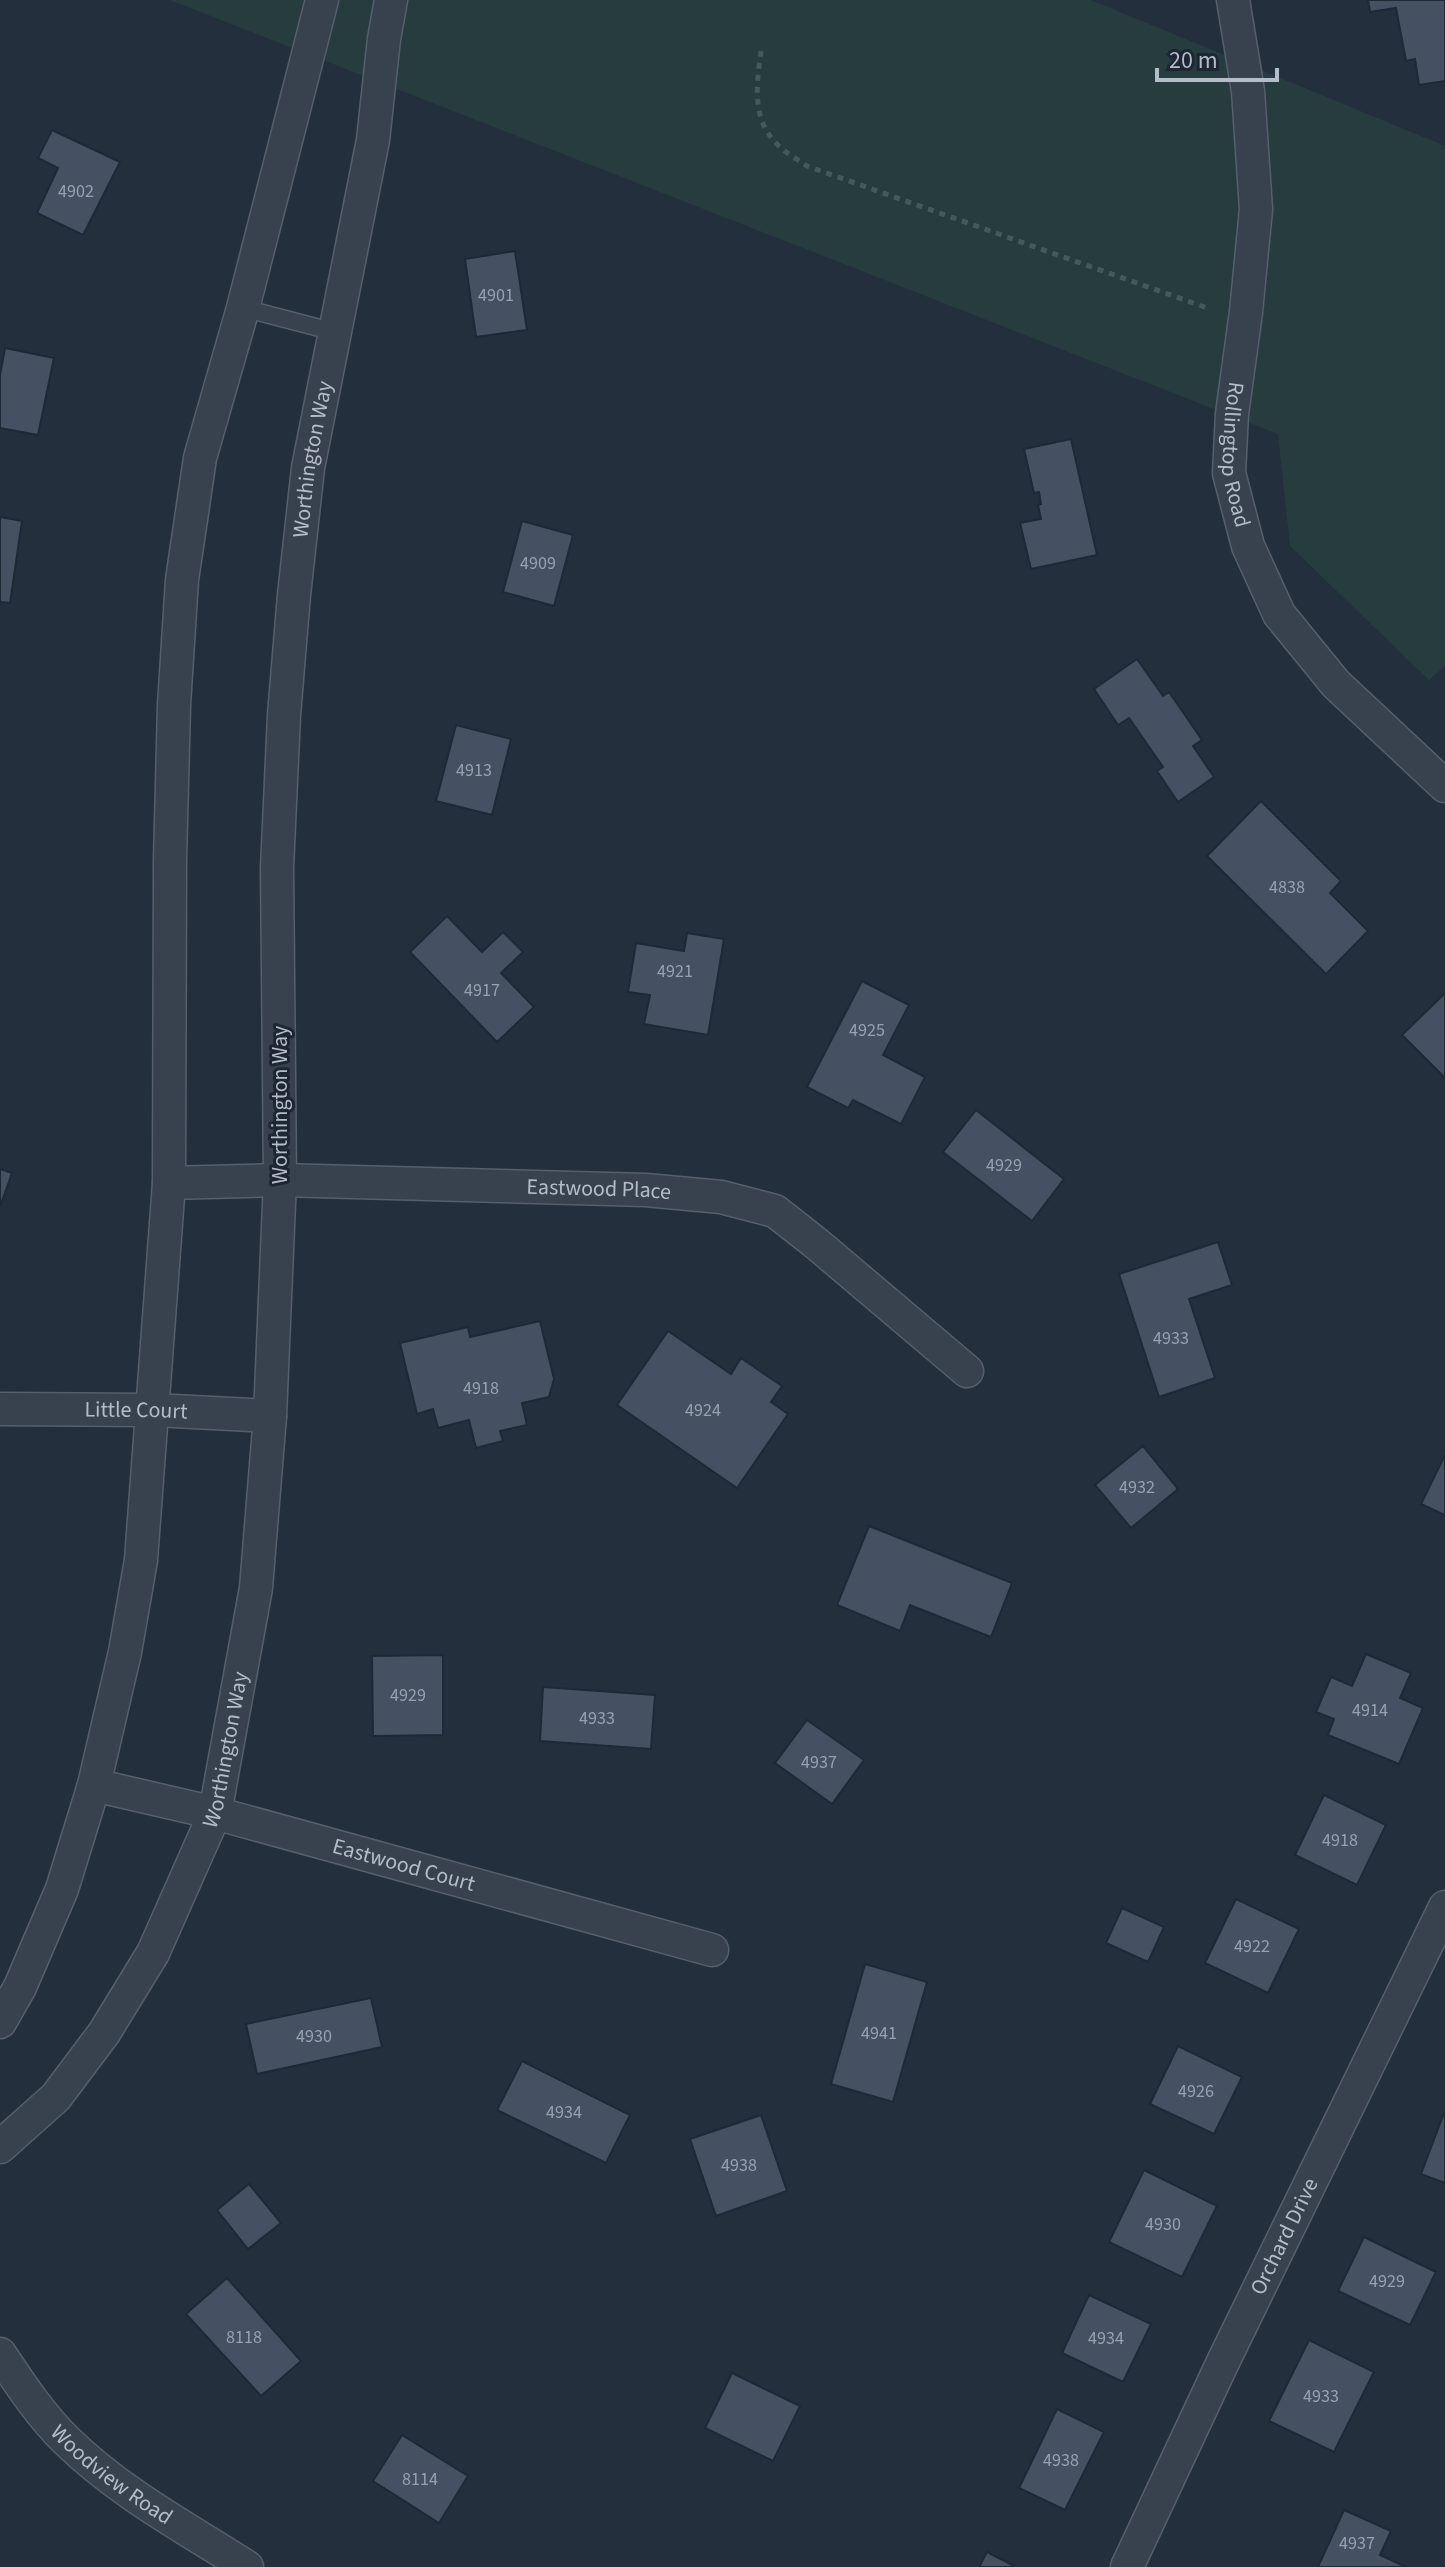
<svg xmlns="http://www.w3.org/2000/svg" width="1445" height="2567" font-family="'Source Sans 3',sans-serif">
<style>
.green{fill:#263c3f}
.building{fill:#455162;stroke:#1f2835;stroke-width:2}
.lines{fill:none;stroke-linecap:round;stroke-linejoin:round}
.lane-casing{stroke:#565f6c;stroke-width:19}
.street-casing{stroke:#565f6c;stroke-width:35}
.path{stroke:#44595c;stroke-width:5;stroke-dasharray:6 6;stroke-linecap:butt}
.lane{stroke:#38414e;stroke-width:16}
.street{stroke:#38414e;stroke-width:32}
.labels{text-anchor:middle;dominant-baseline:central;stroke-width:6;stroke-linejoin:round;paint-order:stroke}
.number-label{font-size:18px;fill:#98a1af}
.street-label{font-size:22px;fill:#b4bcc9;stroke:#1d2633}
</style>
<rect width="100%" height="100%" fill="#242f3e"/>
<polygon class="green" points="170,0 1091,0 1445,146 1445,666 1429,680 1290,546 1278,434"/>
<g class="building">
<polygon points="1368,0 1445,0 1445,81 1419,85 1415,59 1406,61 1396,8 1370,12"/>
<polygon points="52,130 120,162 83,235 37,213 58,168 38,158"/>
<polygon points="515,251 527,330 476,337 465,259"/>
<polygon points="5,348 54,358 38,435 0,428 0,375"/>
<polygon points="1071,439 1097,555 1031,569 1020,523 1041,519 1038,505 1041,504 1039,492 1034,493 1024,449"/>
<polygon points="0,517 22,521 10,603 0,602"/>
<polygon points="522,521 573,535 554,606 503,592"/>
<polygon points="1137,659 1163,696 1169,692 1202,740 1193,746 1214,777 1178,802 1157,771 1163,767 1129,718 1118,725 1094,689"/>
<polygon points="456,725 511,739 492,815 436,801"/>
<polygon points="1261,801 1341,881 1330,893 1368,931 1326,974 1207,856"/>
<polygon points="447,916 482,952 503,932 523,952 501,973 534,1007 497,1042 410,952"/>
<polygon points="687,933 724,939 708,1035 644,1024 650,995 628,992 636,943 684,951"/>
<polygon points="862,981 909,1005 883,1055 925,1077 901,1124 853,1100 848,1108 807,1087"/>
<polygon points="1445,993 1445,1078 1402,1035"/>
<polygon points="976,1110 1064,1179 1032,1221 943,1152"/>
<polygon points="0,1169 12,1173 0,1207"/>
<polygon points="1218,1242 1232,1285 1189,1299 1215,1378 1159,1397 1119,1274"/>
<polygon points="540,1321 554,1379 549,1397 522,1403 527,1425 500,1431 503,1441 476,1448 469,1420 438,1428 433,1409 417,1414 400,1343 468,1327 470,1337"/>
<polygon points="668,1331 731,1374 741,1358 782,1386 771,1402 788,1414 737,1488 617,1405"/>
<polygon points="1143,1446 1178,1489 1131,1528 1095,1485"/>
<polygon points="1445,1455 1445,1515 1421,1504"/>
<polygon points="869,1526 1012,1583 991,1637 910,1605 900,1631 837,1605"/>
<polygon points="1366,1654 1411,1673 1400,1698 1423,1708 1399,1764 1328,1735 1334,1719 1316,1712 1331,1677 1352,1686"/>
<polygon points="443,1655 443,1735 373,1736 372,1656"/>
<polygon points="543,1687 655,1695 651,1749 540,1741"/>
<polygon points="807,1720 864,1760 832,1804 775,1763"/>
<polygon points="1324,1795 1386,1825 1357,1885 1295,1855"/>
<polygon points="1236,1899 1299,1929 1268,1993 1205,1963"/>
<polygon points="1122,1908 1164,1927 1148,1962 1106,1943"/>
<polygon points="865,1964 927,1982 893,2102 831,2084"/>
<polygon points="371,1998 382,2047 257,2074 246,2024"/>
<polygon points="1178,2046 1242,2077 1214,2134 1150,2104"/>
<polygon points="522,2061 630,2115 606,2163 497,2110"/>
<polygon points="1444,2113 1445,2114 1445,2183 1421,2174"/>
<polygon points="761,2115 787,2191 716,2216 690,2139"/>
<polygon points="1144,2170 1217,2206 1182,2277 1109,2242"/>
<polygon points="249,2184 281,2223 248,2249 217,2210"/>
<polygon points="1364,2237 1436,2272 1410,2325 1338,2291"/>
<polygon points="227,2278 301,2361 261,2396 186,2314"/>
<polygon points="1089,2295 1151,2324 1123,2382 1062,2353"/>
<polygon points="1309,2340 1374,2372 1334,2452 1269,2421"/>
<polygon points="732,2373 800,2406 773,2461 705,2428"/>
<polygon points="1057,2409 1104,2432 1065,2510 1019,2488"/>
<polygon points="402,2435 468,2476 439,2523 373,2481"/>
<polygon points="1344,2510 1391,2531 1380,2555 1406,2567 1318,2567"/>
<polygon points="987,2552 1016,2567 979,2567"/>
</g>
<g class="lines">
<g class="lane-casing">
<polyline id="lane" points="243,308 335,332"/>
</g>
<g class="street-casing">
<g id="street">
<path id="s1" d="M1233 0 1248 91 1256 209 1246 312 1232 414 1229 473 1248 546 1279 614 1336 684 1445 786"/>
<path id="s2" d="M169 1183 280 1180 646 1190 721 1197 775 1211 817 1244 967 1371"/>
<path id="s3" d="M0 1409 154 1410 270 1416"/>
<path id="s4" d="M94 1785 215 1813 712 1950"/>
<polyline points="0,2022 20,1987 62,1889 94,1785 125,1652 141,1560 169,1183 170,861 174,705 182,580 200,458 243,308 322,0"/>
<path id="s5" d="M0 2147 56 2097 104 2033 153 1953 215 1813 256 1588 270 1416 280 1180 277 868 284 715 294 595 308 468 373 140 384 39 391 0"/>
<path id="s6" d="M0 2354C20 2384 41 2416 67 2441 119 2492 186 2528 247 2567"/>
<path id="s7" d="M1127 2567 1222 2364 1445 1907"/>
</g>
</g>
<path class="path" d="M761 51C757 82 751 118 776 143 784 152 797 159 807 166L1210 309"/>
<use href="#lane" class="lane"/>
<use href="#street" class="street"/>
</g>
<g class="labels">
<g class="number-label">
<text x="76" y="191">4902</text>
<text x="496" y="295">4901</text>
<text x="538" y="563">4909</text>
<text x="474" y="770">4913</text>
<text x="1287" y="887">4838</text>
<text x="675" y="971">4921</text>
<text x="482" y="990">4917</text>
<text x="867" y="1030">4925</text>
<text x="1004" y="1165">4929</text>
<text x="1171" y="1338">4933</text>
<text x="481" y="1388">4918</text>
<text x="703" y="1410">4924</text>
<text x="1137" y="1487">4932</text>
<text x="408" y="1695">4929</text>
<text x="1370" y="1710">4914</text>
<text x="597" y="1718">4933</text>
<text x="819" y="1762">4937</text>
<text x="1340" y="1840">4918</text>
<text x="1252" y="1946">4922</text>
<text x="879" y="2033">4941</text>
<text x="314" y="2036">4930</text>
<text x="1196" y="2091">4926</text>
<text x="564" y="2112">4934</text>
<text x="739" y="2165">4938</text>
<text x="1163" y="2224">4930</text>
<text x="1387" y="2281">4929</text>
<text x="244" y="2337">8118</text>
<text x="1106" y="2338">4934</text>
<text x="1321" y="2396">4933</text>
<text x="1061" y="2460">4938</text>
<text x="420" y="2479">8114</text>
<text x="1357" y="2543">4937</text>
</g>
<g class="street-label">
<text stroke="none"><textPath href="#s1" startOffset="458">Rollingtop Road</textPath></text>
<text stroke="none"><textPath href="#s5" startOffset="1762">Worthington Way</textPath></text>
<text transform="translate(280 1105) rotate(-90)">Worthington Way</text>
<text stroke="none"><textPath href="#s2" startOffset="430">Eastwood Place</textPath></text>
<text stroke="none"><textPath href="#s3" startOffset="136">Little Court</textPath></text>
<text stroke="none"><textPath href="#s5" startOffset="466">Worthington Way</textPath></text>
<text stroke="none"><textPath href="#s4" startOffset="320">Eastwood Court</textPath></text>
<text stroke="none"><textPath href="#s7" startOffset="366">Orchard Drive</textPath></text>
<text stroke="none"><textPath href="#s6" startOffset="166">Woodview Road</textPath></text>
</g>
</g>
<path d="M1157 68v12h120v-12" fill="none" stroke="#b4bcc9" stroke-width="4"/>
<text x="1169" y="68" font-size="24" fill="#b4bcc9" stroke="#1d2633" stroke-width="6" paint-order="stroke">20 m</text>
</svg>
